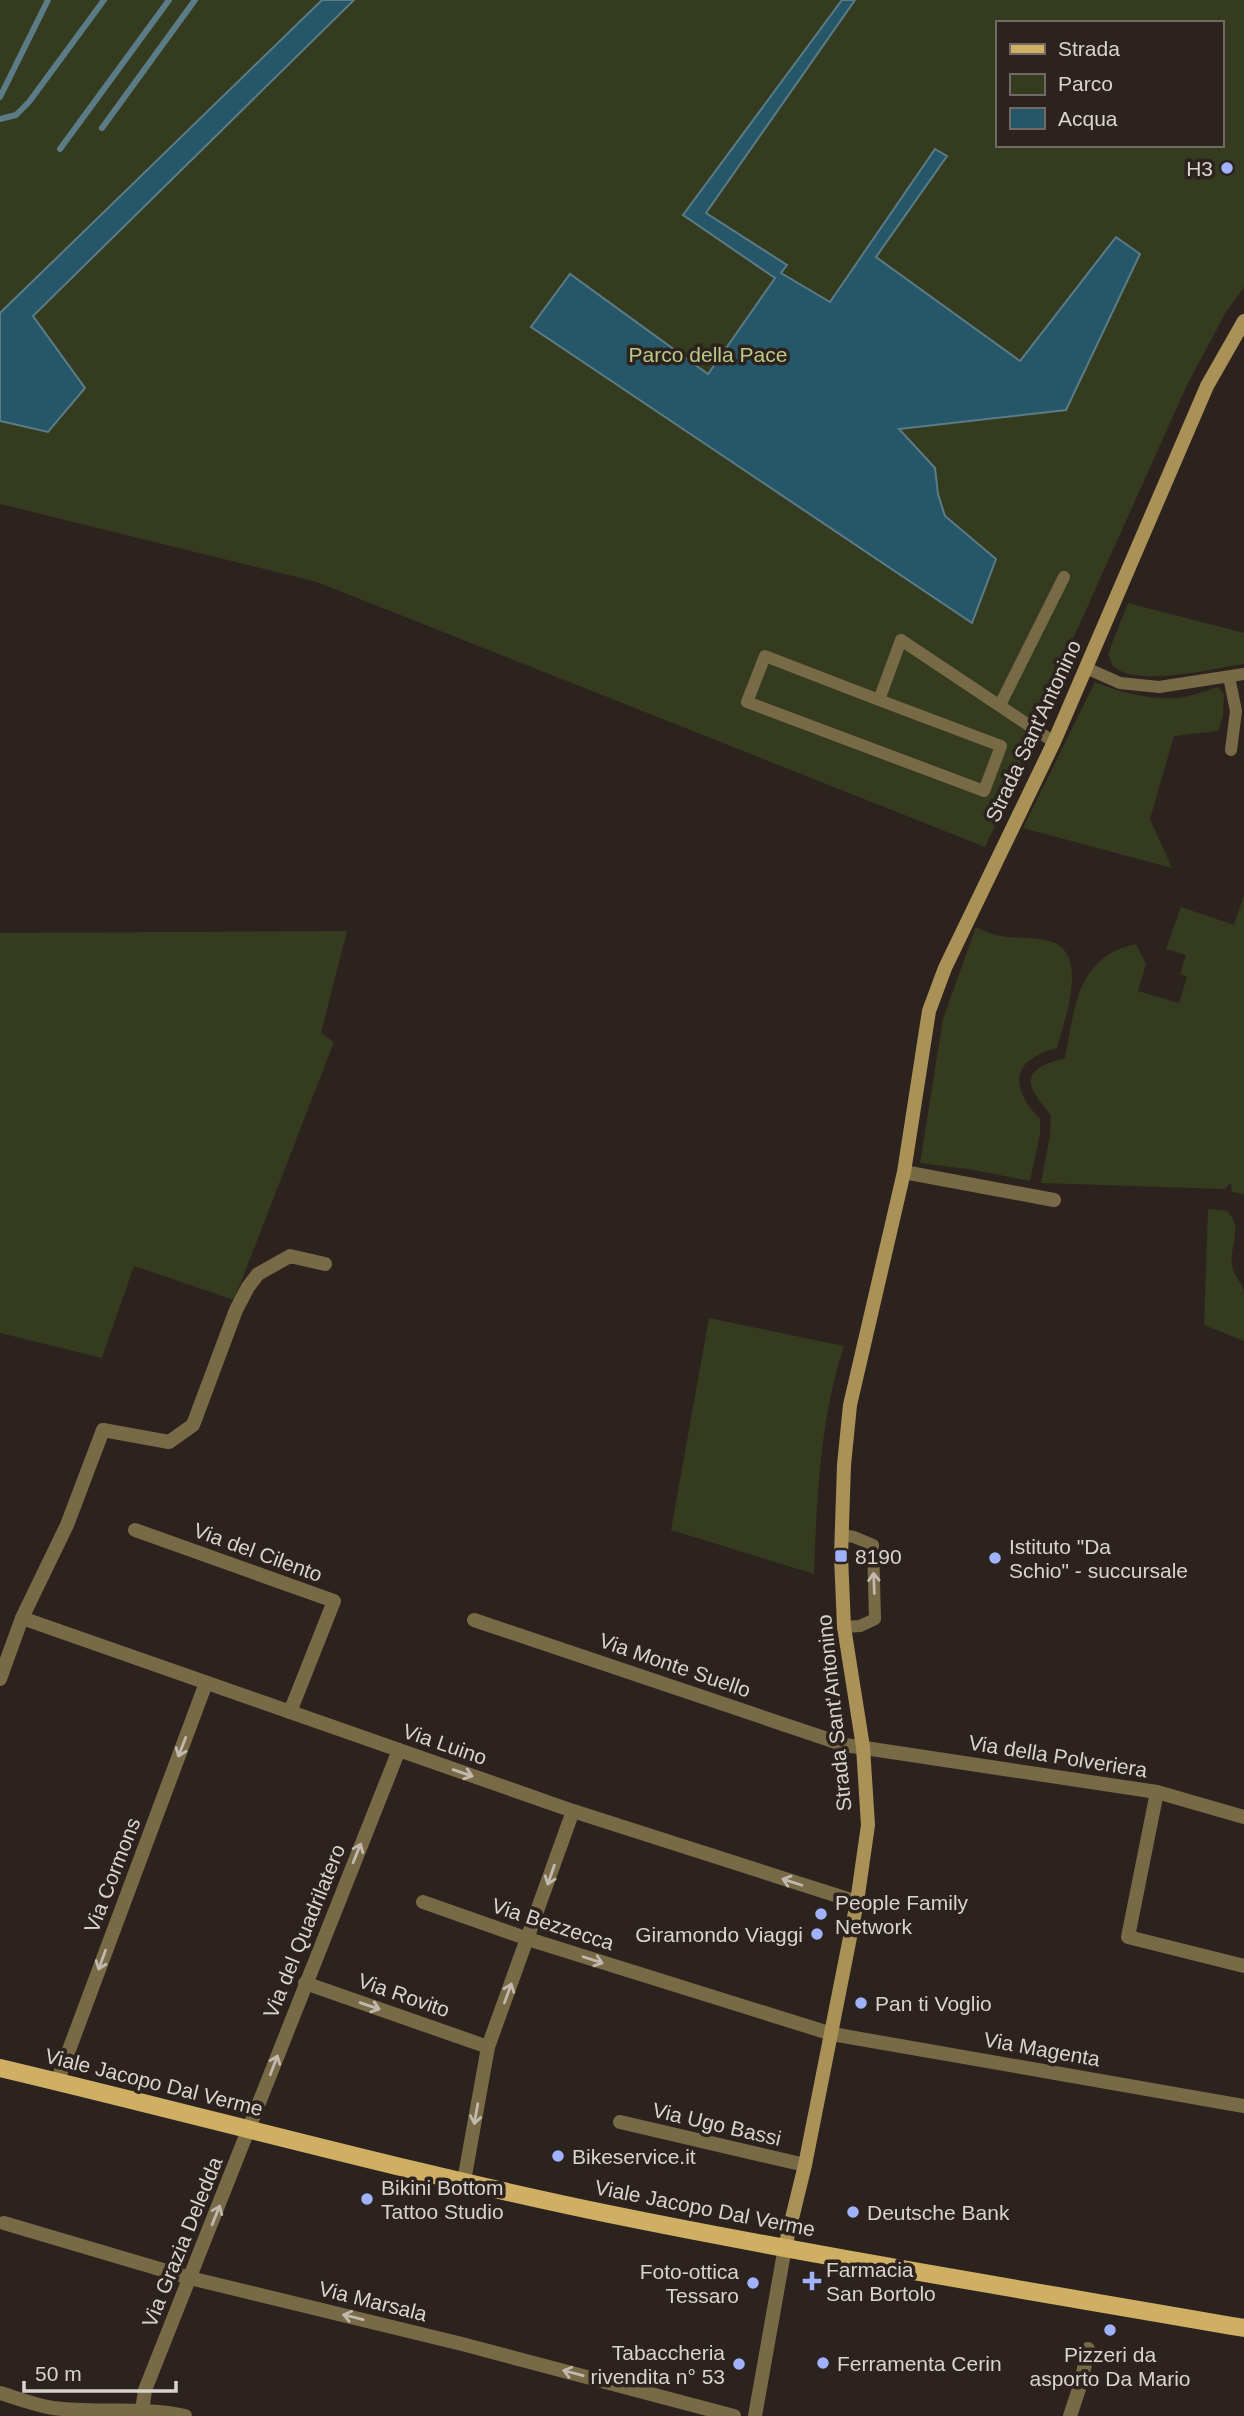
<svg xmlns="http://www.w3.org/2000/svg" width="1244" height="2416" font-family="Helvetica,sans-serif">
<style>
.green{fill:#343b1f;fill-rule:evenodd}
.water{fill:#255768;stroke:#5b7c87;stroke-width:2}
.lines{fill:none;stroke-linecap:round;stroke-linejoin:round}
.stream{stroke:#5b7c87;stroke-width:6}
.service{stroke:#796a47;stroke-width:12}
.minor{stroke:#796a47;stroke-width:14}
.secondary{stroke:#a99157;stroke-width:14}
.primary{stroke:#ceaf63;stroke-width:18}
.oneway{stroke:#c1b9ad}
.poi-dot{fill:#a1b2fd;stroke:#2d231e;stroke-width:2.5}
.labels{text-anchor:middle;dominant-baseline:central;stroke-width:7;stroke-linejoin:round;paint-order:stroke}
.poi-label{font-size:21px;fill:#d9d3cf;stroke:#2d231e;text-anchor:start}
.park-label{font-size:21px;fill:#b9ca87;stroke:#2d231e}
.street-label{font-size:21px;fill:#d9d3cf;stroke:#2d231e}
</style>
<rect width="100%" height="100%" fill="#2d231e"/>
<g class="green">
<path d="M0 0H1244V287L1226 312 1187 385 1038 717 1021 771 985 847 317 582 0 504ZM997 23H1221V145H997Z"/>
<path d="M1128 603 1244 633V664C1215 668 1133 689 1112 665 1112 664 1109 655 1108 654Z"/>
<path d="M1095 682C1118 692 1150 700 1176 698 1190 697 1205 691 1218 687L1224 694 1223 716 1218 731 1174 736 1150 819 1172 868 1023 828Z"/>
<path d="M1244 895V1194L1232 1192 1231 1183 1224 1189 1041 1183 1050 1135 1051 1115C1024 1084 1020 1070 1065 1058 1075 1008 1076 957 1136 944L1146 964 1138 991 1179 1003 1187 977 1180 974 1186 955 1166 949 1181 907 1234 925Z"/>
<path d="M976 927C1005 942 1016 935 1045 940 1092 947 1065 1019 1057 1048 1011 1060 1009 1087 1040 1119V1134L1030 1181 974 1170 920 1163 943 1019Z"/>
<polygon points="347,931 321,1033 334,1042 234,1300 134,1266 102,1358 0,1333 0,933"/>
<path d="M1208 1209 1227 1211C1244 1228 1229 1245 1232 1266 1234 1276 1242 1283 1244 1291 1244 1306 1244 1325 1244 1341L1204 1325Z"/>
<path d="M709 1318 844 1346C820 1420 817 1497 814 1574L671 1530Z"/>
</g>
<g class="water">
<polygon points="322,0 354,0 33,316 85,388 48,432 0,421 0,313"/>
<polygon points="842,0 855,0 706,213 787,265 781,273 830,302 935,149 947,156 876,257 1020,361 1116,237 1140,254 1066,410 899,429 935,468 938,494 945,516 996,559 972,623 531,327 570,274 708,374 775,278 683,215"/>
</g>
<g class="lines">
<g class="stream">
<polyline points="0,97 48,0"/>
<polyline points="0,119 16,115 29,102 104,0"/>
<polyline points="102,128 195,0"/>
<polyline points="60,149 169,0"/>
</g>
<g class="service">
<polyline points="1086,668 1120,683 1159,687 1244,674"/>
<polyline points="1229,677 1236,711 1231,750"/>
<polyline points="879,700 1001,746 984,791 747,702 765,656 879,700 901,640 1054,742"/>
<polyline points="1000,705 1064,577"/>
<polyline points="842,1535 854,1537 873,1545 875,1619 860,1626 844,1627"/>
</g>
<g class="minor">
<polyline points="904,1172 1054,1200"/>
<polyline points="135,1530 334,1601 290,1712"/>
<polyline points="22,1618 573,1811 857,1902"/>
<polyline points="474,1620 845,1745 1157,1792 1244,1817"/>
<polyline points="0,1679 22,1618 67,1525 103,1430 169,1442 193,1425 236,1310 248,1287 258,1274 290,1256 325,1264"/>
<polyline points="1157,1792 1128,1937 1244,1966"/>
<polyline points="423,1902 528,1939 832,2034 1244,2106"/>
<polyline points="305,1983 488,2047"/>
<polyline points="57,2082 206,1683"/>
<polyline points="620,2122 805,2165"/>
<polyline points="464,2181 488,2047 573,1811"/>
<polyline points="4,2223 190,2278 462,2344 734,2416"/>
<path d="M0 2393C17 2398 35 2405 53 2408 96 2414 142 2406 185 2416"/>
<polyline points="142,2411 145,2390 399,1750"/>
<polyline points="755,2416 785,2247"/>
<polyline points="1070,2416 1081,2383 1088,2349"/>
</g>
<polyline class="secondary" points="785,2247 805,2165 857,1902 868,1825 863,1747 844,1627 841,1556 844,1465 850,1405 904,1172 929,1011 945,968 1054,742 1207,386 1244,321"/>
<path class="primary" d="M0 2068C203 2116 405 2172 609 2214 820 2257 1032 2291 1244 2328"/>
</g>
<defs><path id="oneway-shaft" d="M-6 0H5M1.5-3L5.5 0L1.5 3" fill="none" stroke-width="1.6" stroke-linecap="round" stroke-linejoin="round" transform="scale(1.75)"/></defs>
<g class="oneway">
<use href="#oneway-shaft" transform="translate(874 1583) rotate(-92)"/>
<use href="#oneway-shaft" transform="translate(182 1747) rotate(111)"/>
<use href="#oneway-shaft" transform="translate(463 1773) rotate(19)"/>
<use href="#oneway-shaft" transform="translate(357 1853) rotate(-68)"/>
<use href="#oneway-shaft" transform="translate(551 1875) rotate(109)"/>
<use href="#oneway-shaft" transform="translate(792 1882) rotate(-162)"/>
<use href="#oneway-shaft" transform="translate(102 1960) rotate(110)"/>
<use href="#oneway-shaft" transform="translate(593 1960) rotate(18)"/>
<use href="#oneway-shaft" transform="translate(508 1993) rotate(-70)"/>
<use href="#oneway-shaft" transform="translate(370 2006) rotate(19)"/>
<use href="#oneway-shaft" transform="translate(274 2065) rotate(-69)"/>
<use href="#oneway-shaft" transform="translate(476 2114) rotate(100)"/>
<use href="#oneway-shaft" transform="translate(216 2215) rotate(-68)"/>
<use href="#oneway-shaft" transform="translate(353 2317) rotate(-166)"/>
<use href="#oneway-shaft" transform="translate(573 2373) rotate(-165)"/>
</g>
<g class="poi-dot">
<circle cx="1227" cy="168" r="7"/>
<rect x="834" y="1549" width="14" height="14" rx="3.5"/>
<circle cx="995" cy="1558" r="7"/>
<circle cx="821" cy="1914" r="7"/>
<circle cx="817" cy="1934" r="7"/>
<circle cx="861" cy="2003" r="7"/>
<circle cx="558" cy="2156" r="7"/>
<circle cx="367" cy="2199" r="7"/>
<circle cx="853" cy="2212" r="7"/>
<path d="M808.5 2270.5h7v7h7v7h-7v7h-7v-7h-7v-7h7z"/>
<circle cx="753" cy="2283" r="7"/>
<circle cx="1110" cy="2330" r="7"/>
<circle cx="823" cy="2363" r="7"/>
<circle cx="739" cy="2364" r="7"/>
</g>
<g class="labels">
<g class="poi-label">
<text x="1213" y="168" text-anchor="end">H3</text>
<text x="1009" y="1546">Istituto "Da<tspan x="1009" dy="24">Schio" - succursale</tspan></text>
<text x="855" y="1556">8190</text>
<text x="835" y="1902">People Family<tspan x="835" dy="24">Network</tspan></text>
<text x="803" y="1934" text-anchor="end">Giramondo Viaggi</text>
<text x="875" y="2003">Pan ti Voglio</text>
<text x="572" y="2156">Bikeservice.it</text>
<text x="381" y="2187">Bikini Bottom<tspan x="381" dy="24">Tattoo Studio</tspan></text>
<text x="867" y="2212">Deutsche Bank</text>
<text x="826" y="2269">Farmacia<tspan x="826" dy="24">San Bortolo</tspan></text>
<text x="739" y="2271" text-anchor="end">Foto-ottica<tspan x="739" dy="24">Tessaro</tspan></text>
<text x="725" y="2352" text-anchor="end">Tabaccheria<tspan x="725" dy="24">rivendita n° 53</tspan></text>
<text x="1110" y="2354" text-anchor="middle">Pizzeri da<tspan x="1110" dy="24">asporto Da Mario</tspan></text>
<text x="837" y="2363">Ferramenta Cerin</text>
</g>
<g class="park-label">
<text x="708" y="354">Parco della Pace</text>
</g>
<g class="street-label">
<text transform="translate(1033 731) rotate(-65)">Strada Sant'Antonino</text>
<text transform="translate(258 1552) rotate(20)">Via del Cilento</text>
<text transform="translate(675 1665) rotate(19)">Via Monte Suello</text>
<text transform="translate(834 1713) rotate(-96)">Strada Sant'Antonino</text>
<text transform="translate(445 1744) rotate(19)">Via Luino</text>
<text transform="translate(1058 1756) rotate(9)">Via della Polveriera</text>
<text transform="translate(112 1875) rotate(-69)">Via Cormons</text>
<text transform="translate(553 1924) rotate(18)">Via Bezzecca</text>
<text transform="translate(304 1931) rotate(-68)">Via del Quadrilatero</text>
<text transform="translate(404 1995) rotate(19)">Via Rovito</text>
<text transform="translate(1042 2049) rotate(10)">Via Magenta</text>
<text transform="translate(154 2082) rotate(14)">Viale Jacopo Dal Verme</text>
<text transform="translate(717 2124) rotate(13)">Via Ugo Bassi</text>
<text transform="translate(705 2208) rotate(11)">Viale Jacopo Dal Verme</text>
<text transform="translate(182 2242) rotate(-68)">Via Grazia Deledda</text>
<text transform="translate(373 2301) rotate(14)">Via Marsala</text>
</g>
</g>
<rect x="996" y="21" width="228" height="126" fill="#2d231e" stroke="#726965" stroke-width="2"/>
<rect x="1010" y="44" width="35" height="10" fill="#ceaf63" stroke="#726965" stroke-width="2"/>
<text x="1058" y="56" font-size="21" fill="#d9d3cf">Strada</text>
<rect x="1010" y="74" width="35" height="21" fill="#343b1f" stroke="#726965" stroke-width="2"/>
<text x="1058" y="91" font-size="21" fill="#d9d3cf">Parco</text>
<rect x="1010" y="108" width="35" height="21" fill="#255768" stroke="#726965" stroke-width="2"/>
<text x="1058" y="126" font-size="21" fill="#d9d3cf">Acqua</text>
<path d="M24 2381v10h152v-10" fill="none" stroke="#d9d3cf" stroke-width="3.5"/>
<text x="35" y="2381" font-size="21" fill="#d9d3cf" stroke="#2d231e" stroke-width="5" paint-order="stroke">50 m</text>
</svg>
